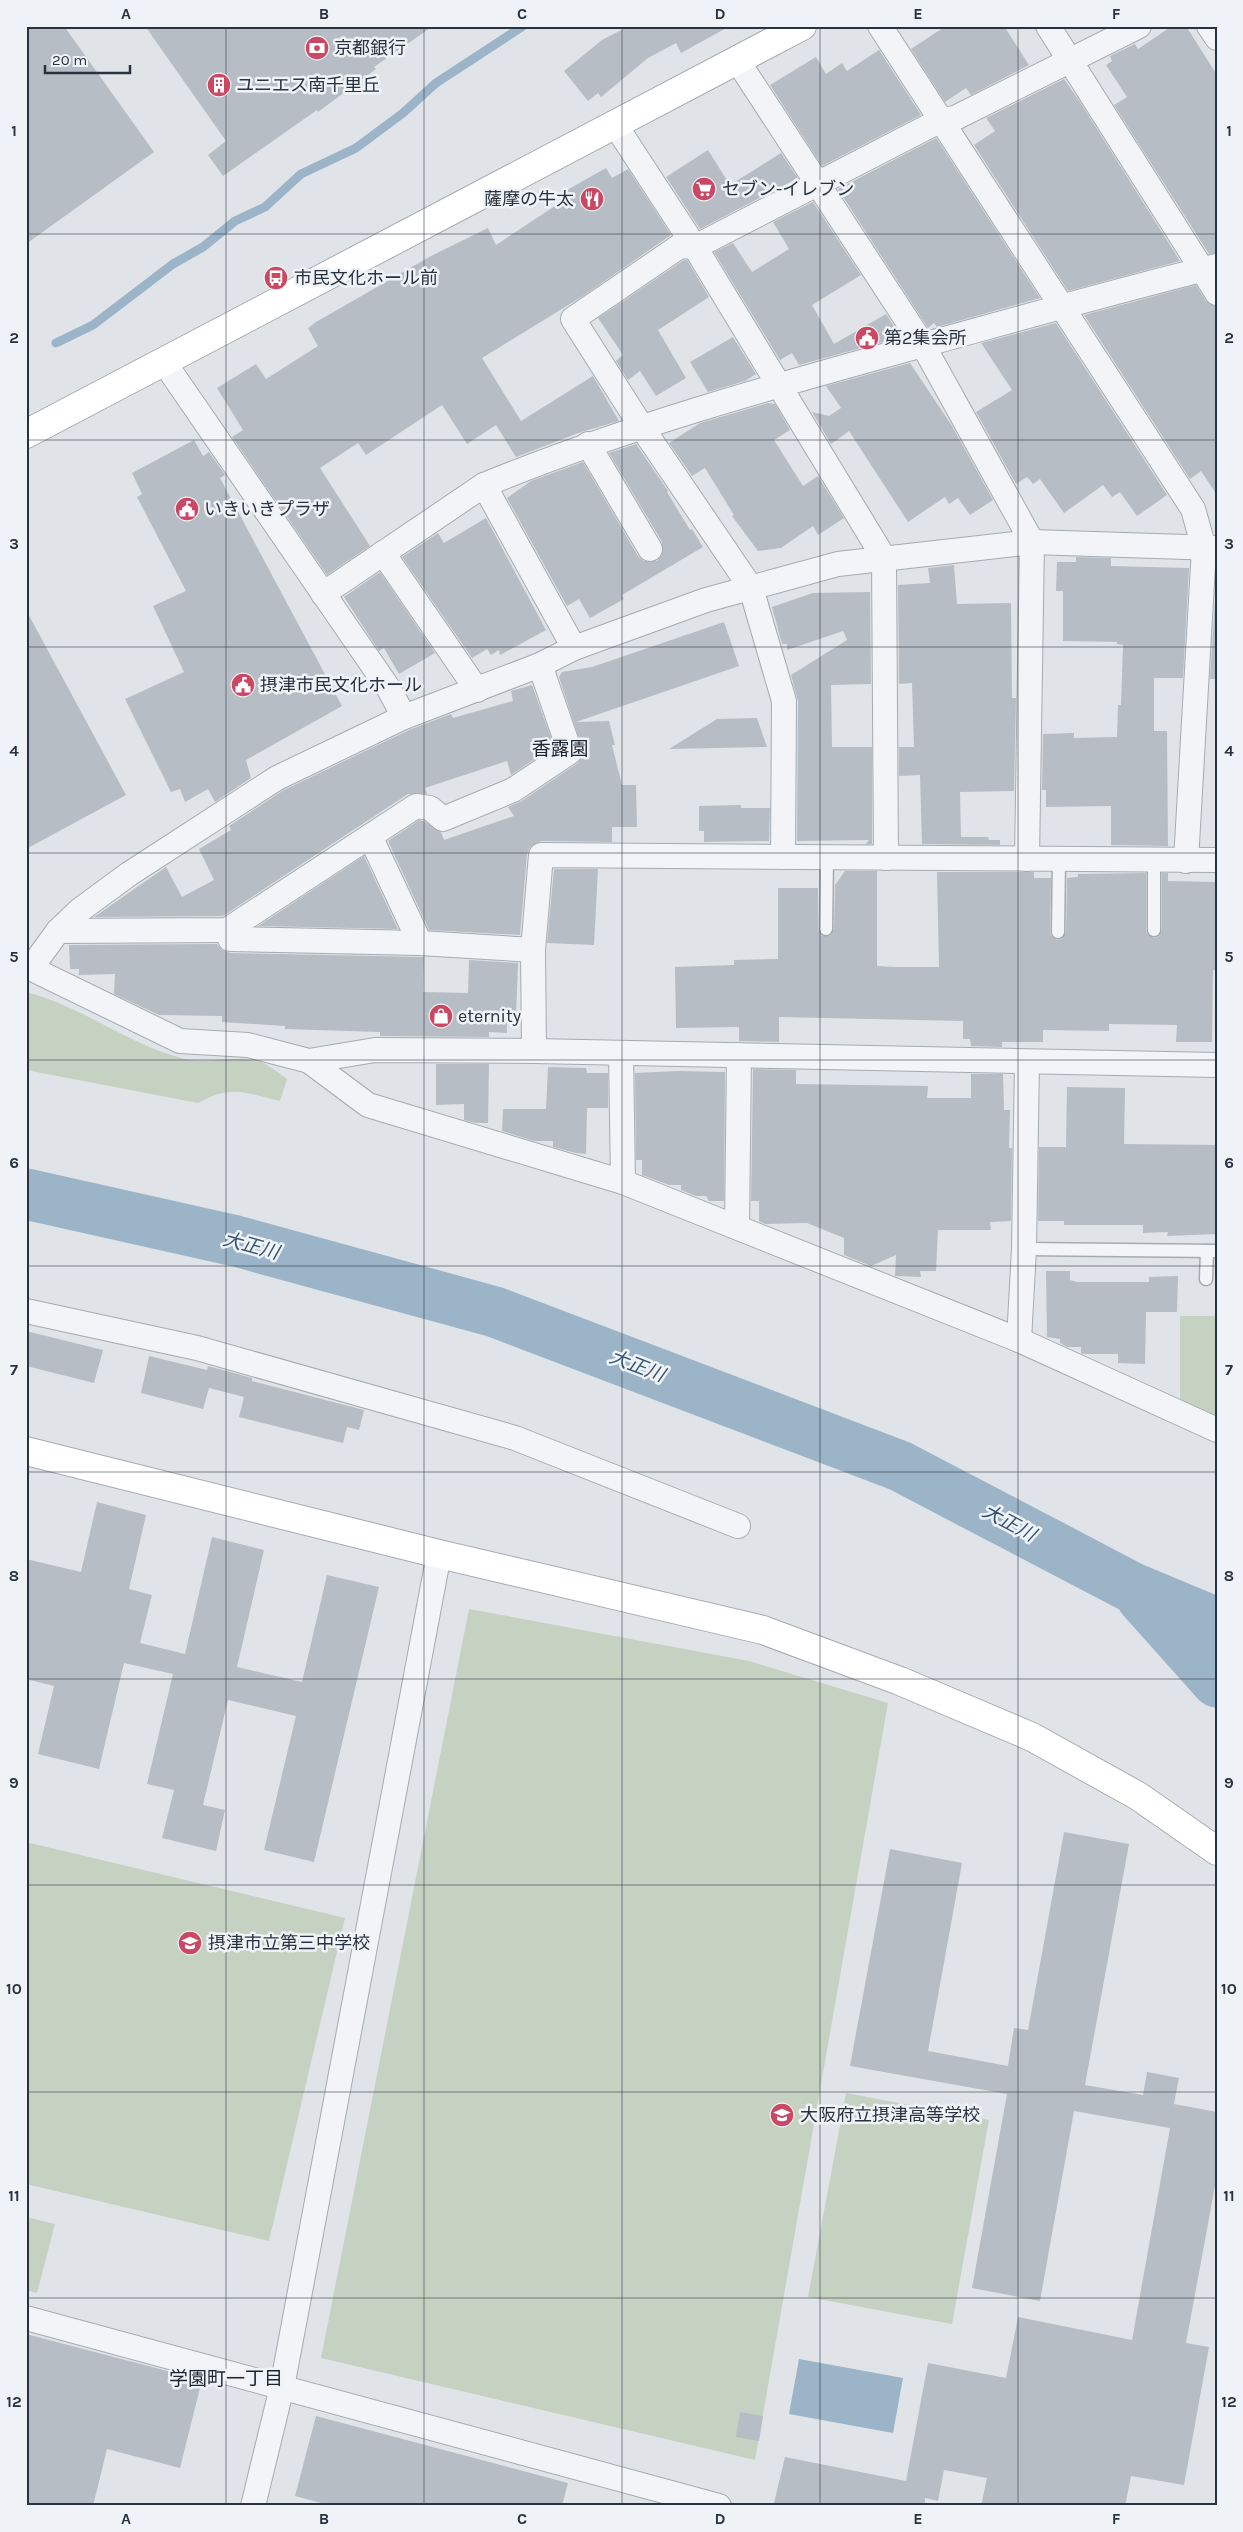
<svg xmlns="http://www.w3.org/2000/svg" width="1243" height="2532" font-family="Karla,'Noto Sans JP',sans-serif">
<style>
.green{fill:#c6d2c1}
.water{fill:#9cb4c7}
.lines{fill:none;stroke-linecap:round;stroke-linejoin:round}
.stream{stroke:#9cb4c7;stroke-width:9}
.river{stroke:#9cb4c7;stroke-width:51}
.building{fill:#b7bdc5}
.lane-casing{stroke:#a5abb2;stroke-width:15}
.street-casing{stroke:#a5abb2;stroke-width:26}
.secondary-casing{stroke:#a5abb2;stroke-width:30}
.lane{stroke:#f2f4f7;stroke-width:12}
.street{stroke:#f2f4f7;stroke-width:24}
.secondary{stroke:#fff;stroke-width:28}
.grid{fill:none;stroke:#29323f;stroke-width:1;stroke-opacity:0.55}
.labels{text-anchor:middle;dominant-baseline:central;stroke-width:5;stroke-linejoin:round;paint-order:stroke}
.poi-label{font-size:18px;fill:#29323f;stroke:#eff2f6;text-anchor:start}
.neighbourhood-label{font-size:19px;fill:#1b2430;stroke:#eff2f6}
.water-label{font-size:19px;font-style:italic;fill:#345472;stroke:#eff2f6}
.neatline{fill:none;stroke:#29323f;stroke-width:2}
.grid-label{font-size:16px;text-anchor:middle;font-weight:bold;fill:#29323f}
</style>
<rect width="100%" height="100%" fill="#e0e4e8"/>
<g class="green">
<path d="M26 992C82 1006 128 1045 185 1059 207 1064 231 1056 254 1060 266 1062 277 1072 287 1079L280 1101C245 1093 232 1084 198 1103L26 1070Z"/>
<polygon points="1180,1316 1217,1316 1217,1420 1180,1404"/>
<polygon points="469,1609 749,1661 888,1703 755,2460 321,2358"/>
<polygon points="26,1842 345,1918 269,2241 26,2184"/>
<polygon points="846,2093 989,2120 952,2324 808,2297"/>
<polygon points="26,2217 55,2224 37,2293 26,2290"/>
</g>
<polygon class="water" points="799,2359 903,2378 893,2433 789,2414"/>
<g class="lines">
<polyline class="stream" points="56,343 93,325 173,264 203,247 235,221 265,207 301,174 356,148 403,113 436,83 523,26"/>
<g class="river">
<polyline points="26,1194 236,1241 495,1312 900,1466 1133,1588 1217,1623"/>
<polyline points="1142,1598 1217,1682"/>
</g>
</g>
<g class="building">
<polygon points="26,26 64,26 154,152 26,244"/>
<polygon points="145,26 433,26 374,67 376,69 318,112 317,110 223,176 208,155 226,141"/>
<polygon points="629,26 730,26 681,53 676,43 648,58 601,97 598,93 588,101 564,71 602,40"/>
<polygon points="946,26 1004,26 1029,65 971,95 966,88 945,102 911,49"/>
<polygon points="1172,26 1186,26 1217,75 1217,253 1209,254 1114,105 1127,97 1106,65 1112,61 1110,56 1135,44 1138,49"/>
<polygon points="879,50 921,115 822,166 770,85 816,57 826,74 842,63 847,71"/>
<polygon points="1064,79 1080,102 1180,261 1068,291 974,145 995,131 986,118"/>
<polygon points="936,138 937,139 1040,298 937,327 934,323 928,328 838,189"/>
<polygon points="708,150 730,185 781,153 798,178 700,229 666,177"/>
<polygon points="606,168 612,178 628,169 671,235 583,296 482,358 521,421 593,376 619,421 581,432 516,457 496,425 467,444 442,405 366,455 358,443 320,468 370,546 327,575 232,437 243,430 217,388 256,364 266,379 318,346 308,328 316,322 431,256 488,228 496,245 564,200 560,194"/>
<polygon points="813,202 861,275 812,305 834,344 886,314 901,337 799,365 792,353 780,360 714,252 733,243 752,272 789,249 773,222"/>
<polygon points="684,260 687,260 709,297 658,330 686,378 656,396 640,371 628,380 616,361 623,355 598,318"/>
<polygon points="1196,285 1206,301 1217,307 1217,495 1201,471 1190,479 1084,315"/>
<polygon points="1056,323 1167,495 1137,516 1120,492 1112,497 1103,485 1064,513 1040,479 1033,484 1027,477 1016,484 976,412 1012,390 981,343"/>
<polygon points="733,337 756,374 745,381 708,392 690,362"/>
<polygon points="910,363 952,426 993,500 970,515 958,498 949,504 945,497 908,522 849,431 831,444 812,412 829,416 841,408 826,386"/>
<polygon points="768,403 775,404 790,430 774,440 803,486 818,476 844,518 818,535 813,526 781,548 758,551 732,516 734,515 705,468 692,476 669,443 700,423"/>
<polygon points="194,440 203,456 209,452 225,475 220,478 342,706 246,760 251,778 215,802 208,789 185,802 180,789 171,792 125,699 184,672 153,606 186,591 137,497 142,494 132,473"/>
<polygon points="636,444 668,491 667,492 690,530 692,529 703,547 622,595 624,599 590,618 579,599 567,606 507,498 531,481 583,462 638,556 644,561 657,561 662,555 662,542 609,453"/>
<polygon points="486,518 546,630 500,655 499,650 491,655 487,649 472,658 402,557 438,533 444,543"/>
<polygon points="1076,557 1111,558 1111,566 1189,568 1183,678 1154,678 1154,731 1167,731 1168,846 1111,845 1111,806 1046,807 1046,790 1042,790 1043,734 1074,733 1074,738 1117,737 1118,705 1121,705 1123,645 1117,644 1117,642 1063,641 1063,591 1056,591 1057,562 1076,562"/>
<polygon points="954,565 957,604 1011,603 1012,698 1016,698 1014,791 960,792 961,837 988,837 989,840 1000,840 1000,845 922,844 920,775 899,776 899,747 914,747 912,683 899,684 898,585 930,583 928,568"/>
<polygon points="1217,569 1217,679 1210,679"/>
<polygon points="380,572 435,653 399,674 384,648 379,651 344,597"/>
<polygon points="870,592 871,684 831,685 832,747 872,747 872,844 866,844 869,840 797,841 798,701 791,675 847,640 843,631 787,650 787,644 782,644 772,607 813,593"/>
<polygon points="26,610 126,795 26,849"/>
<polygon points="724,622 739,666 576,722 609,721 615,745 612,745 622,785 636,785 637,827 612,827 612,842 541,841 530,847 527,854 520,935 429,930 388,841 419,820 424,821 441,832 444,840 514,816 508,807 520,802 578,763 584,754 559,677 562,672 592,667"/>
<polygon points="532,685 554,746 511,775 507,761 425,788 427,794 408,794 223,916 94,917 166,867 182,897 214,880 199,849 231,830 229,826 284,790 409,730 451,714 453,718 513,701 511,691"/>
<polygon points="757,718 767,747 669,749 717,719"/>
<polygon points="741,805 741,808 770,808 769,841 704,842 704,831 699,831 699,806"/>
<polygon points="364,856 398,929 258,926"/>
<polygon points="554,869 598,869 594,945 547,943"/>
<polygon points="845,871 877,871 877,966 894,967 939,967 937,872 1034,872 1034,878 1051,878 1050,932 1051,936 1057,940 1062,939 1066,932 1067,878 1078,877 1078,874 1146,873 1146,930 1147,934 1154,938 1158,937 1162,930 1162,873 1168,873 1168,881 1217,882 1217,970 1213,970 1212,1042 1176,1042 1177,1025 1109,1024 1109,1031 1043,1030 1043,1042 1002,1042 1002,1047 971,1046 970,1039 963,1039 963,1021 779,1017 779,1042 739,1041 739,1027 676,1028 675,967 734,965 734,960 778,959 778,888 818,888 818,929 822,936 830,936 834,929 835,885"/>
<polygon points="217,944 222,950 230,953 424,957 423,992 468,993 469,960 518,963 516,1016 507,1016 507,1033 489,1032 489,1037 380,1036 380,1032 285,1029 285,1026 222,1022 222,1016 159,1015 114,994 115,974 79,975 79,969 70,969 69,945"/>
<polygon points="436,1064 489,1064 488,1123 476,1123 464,1120 464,1104 436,1105"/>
<polygon points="548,1067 586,1068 587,1073 608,1073 608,1108 587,1108 586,1154 576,1153 553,1147 553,1141 534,1141 502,1131 503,1109 546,1109"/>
<polygon points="753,1069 796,1070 796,1084 928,1086 927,1098 971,1098 971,1074 1003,1074 1004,1110 1010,1110 1009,1148 1012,1148 1011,1221 990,1222 991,1230 938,1230 936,1271 920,1271 921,1277 895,1276 896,1255 871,1266 844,1255 844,1238 807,1223 765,1224 759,1221 759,1201 751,1201"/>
<polygon points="678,1071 725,1072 724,1201 709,1201 706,1196 696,1196 681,1190 681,1185 669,1185 642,1175 642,1160 636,1160 635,1073"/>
<polygon points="1067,1087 1125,1088 1124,1144 1217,1145 1217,1234 1167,1236 1168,1232 1143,1233 1143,1225 1064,1225 1064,1221 1038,1221 1039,1147 1066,1147"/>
<polygon points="1046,1271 1070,1271 1070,1280 1077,1282 1149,1282 1149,1277 1178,1276 1177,1312 1146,1312 1145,1364 1118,1363 1118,1354 1083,1354 1081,1353 1081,1347 1067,1347 1060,1343 1060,1339 1047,1337"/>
<polygon points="26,1331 103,1350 94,1383 26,1366"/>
<polygon points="149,1356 207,1370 208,1366 252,1378 252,1381 364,1410 359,1430 347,1427 343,1443 239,1417 244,1397 209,1388 203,1409 141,1393"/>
<polygon points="97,1502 146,1515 129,1589 152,1595 140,1643 185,1654 212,1537 264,1550 237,1667 302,1682 327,1575 379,1587 314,1862 264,1850 296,1716 228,1700 203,1805 225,1810 216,1851 162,1838 174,1790 147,1784 173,1674 124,1663 99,1769 38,1754 54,1686 26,1679 26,1559 81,1572"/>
<polygon points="1064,1832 1129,1844 1085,2085 1143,2095 1147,2072 1179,2078 1174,2104 1217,2112 1217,2175 1186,2343 1209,2347 1184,2485 1131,2476 1125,2506 981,2506 987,2478 944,2470 938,2501 925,2498 925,2506 787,2506 774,2503 785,2457 906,2481 928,2363 1006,2378 1018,2317 1132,2340 1170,2128 1074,2111 1040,2301 972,2288 1007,2094 850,2066 890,1849 962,1863 928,2051 1008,2066 1014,2028 1028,2030"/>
<polygon points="26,2334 202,2380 180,2468 107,2449 93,2506 26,2506"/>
<polygon points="740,2412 763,2416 759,2441 736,2437"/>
<polygon points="316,2416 568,2483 562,2506 332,2506 295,2496"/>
</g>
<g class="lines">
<g class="lane-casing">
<g id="lane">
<polyline points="826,929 827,857"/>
<polyline points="1154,930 1154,861"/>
<polyline points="1058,932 1059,860"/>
<polyline points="1024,1249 1217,1251"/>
<polyline points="1206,1279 1207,1251"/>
</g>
</g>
<g class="street-casing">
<g id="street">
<polyline points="880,26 1193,509 1204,548 1186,861"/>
<polyline points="1048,26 1217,293"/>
<polyline points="1209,26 1217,38"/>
<polyline points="737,60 923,345 1032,542 1027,859"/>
<polyline points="614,123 695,247 884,558 886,858"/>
<polyline points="164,362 389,689 404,717"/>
<polyline points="588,444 650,549"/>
<polyline points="383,553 477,690"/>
<polyline points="323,594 484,485"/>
<path d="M574 648 484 485C623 428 767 388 912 348 1014 320 1115 291 1217 266"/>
<polyline points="370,836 420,943"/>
<polyline points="783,857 784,701 751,588 641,426 573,319 680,246 695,247 941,120 955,118 1139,26"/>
<polyline points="227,930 230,939 420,943 533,950"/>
<polyline points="58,931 227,930 416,806 430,808 443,819 513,790 570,752 540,665"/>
<polyline points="26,966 180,1041 248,1045 309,1061 375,1050 534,1051 1217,1065"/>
<polyline points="31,968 58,931 80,910 129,874 277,778 404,717 540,665 574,648 706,600 838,564 1032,542 1217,548"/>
<polyline points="534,1051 533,950 541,855 1217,860"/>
<polyline points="621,1053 623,1182"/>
<polyline points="309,1061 368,1105 623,1182 1019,1340 1217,1430"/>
<polyline points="737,1227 739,1055"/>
<polyline points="26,1311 197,1348 515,1438 738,1526"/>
<polyline points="1019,1340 1024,1249 1027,1062"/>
<polyline points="26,2318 719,2506"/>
<polyline points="253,2506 282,2387 439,1554"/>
</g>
</g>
<g class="secondary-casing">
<g id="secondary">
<polyline points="26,434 802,26"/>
<polyline points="26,1451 439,1554 763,1630 900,1681 1032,1737 1138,1796 1217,1851"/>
</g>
</g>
<use href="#lane" class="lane"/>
<use href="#street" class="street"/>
<use href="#secondary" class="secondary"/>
</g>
<path class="grid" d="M226 26V2506M424 26V2506M622 26V2506M820 26V2506M1018 26V2506M26 234H1217M26 440H1217M26 647H1217M26 853H1217M26 1060H1217M26 1266H1217M26 1472H1217M26 1679H1217M26 1885H1217M26 2092H1217M26 2298H1217"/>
<defs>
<g id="bank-disc" transform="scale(1.25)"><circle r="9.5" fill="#ca4864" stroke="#eff2f6"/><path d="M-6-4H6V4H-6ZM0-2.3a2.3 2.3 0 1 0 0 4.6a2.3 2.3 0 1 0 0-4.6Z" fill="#fff"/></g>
<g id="building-disc" transform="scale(1.25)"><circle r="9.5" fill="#ca4864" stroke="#eff2f6"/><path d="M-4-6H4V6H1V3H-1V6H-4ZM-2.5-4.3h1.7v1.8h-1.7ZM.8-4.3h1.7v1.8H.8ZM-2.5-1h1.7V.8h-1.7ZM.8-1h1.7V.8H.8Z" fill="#fff"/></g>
<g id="supermarket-disc" transform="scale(1.25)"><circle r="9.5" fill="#ca4864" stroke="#eff2f6"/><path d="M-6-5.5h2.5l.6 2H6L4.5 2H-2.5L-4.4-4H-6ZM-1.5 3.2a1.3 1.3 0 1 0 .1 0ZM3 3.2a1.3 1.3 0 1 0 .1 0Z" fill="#fff"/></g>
<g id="restaurant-disc" transform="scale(1.25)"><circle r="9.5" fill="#ca4864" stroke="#eff2f6"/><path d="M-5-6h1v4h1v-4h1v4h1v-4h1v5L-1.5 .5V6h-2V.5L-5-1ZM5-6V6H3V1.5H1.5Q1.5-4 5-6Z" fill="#fff"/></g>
<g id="bus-disc" transform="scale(1.25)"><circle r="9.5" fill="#ca4864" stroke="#eff2f6"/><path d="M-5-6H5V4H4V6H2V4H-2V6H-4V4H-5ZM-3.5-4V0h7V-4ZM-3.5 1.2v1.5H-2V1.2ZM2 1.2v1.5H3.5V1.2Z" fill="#fff"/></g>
<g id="civic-disc" transform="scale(1.25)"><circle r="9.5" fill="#ca4864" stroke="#eff2f6"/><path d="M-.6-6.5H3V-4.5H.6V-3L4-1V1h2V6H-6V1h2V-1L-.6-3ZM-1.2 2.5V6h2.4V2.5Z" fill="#fff"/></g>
<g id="shop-disc" transform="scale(1.25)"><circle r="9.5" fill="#ca4864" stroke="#eff2f6"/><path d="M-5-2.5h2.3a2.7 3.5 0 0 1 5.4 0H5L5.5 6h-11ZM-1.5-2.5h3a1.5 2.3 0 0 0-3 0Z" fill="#fff"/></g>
<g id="school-disc" transform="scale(1.25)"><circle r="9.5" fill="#ca4864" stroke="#eff2f6"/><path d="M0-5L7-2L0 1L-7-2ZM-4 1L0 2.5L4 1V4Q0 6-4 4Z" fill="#fff"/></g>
</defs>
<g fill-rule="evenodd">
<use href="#bank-disc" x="317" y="48"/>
<use href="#building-disc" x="219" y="85"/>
<use href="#supermarket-disc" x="704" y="189"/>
<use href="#restaurant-disc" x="592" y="199"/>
<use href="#bus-disc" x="276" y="278"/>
<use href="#civic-disc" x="867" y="338"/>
<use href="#civic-disc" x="187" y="509"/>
<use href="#civic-disc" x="243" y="685"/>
<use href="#shop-disc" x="441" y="1016"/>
<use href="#school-disc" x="190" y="1943"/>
<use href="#school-disc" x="782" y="2115"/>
</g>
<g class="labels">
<g class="poi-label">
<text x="334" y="48">京都銀行</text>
<text x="236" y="85">ユニエス南千里丘</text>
<text x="722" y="189">セブン-イレブン</text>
<text x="574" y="199" text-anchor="end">薩摩の牛太</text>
<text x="294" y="278">市民文化ホール前</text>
<text x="884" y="338">第2集会所</text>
<text x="204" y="509">いきいきプラザ</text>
<text x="260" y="685">摂津市民文化ホール</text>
<text x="458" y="1016">eternity</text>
<text x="208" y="1943">摂津市立第三中学校</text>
<text x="800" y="2115">大阪府立摂津高等学校</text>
</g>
<g class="neighbourhood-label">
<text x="560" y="749">香露園</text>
<text x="226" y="2379">学園町一丁目</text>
</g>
<g class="water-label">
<text transform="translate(251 1246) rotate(15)">大正川</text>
<text transform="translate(637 1366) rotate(21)">大正川</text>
<text transform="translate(1009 1523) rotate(28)">大正川</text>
</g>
</g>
<rect width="1243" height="2532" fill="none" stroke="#eff2f6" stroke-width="55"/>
<path d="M45 65v8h85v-8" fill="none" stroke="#29323f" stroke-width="2.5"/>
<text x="52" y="65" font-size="15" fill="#29323f" stroke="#eff2f6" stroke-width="4" paint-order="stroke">20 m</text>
<rect x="28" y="28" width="1188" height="2476" class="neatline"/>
<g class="grid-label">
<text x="126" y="19">A</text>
<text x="324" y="19">B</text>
<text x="522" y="19">C</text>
<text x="720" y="19">D</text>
<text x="918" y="19">E</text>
<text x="1116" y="19">F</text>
<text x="14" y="136">1</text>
<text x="1229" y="136">1</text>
<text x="14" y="343">2</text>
<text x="1229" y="343">2</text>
<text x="14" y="549">3</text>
<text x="1229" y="549">3</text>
<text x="14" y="756">4</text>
<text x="1229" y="756">4</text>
<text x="14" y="962">5</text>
<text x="1229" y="962">5</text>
<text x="14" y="1168">6</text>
<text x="1229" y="1168">6</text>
<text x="14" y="1375">7</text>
<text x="1229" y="1375">7</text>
<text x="14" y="1581">8</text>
<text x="1229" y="1581">8</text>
<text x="14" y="1788">9</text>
<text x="1229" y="1788">9</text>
<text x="14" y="1994">10</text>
<text x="1229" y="1994">10</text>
<text x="14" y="2201">11</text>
<text x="1229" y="2201">11</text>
<text x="14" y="2407">12</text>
<text x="1229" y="2407">12</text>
<text x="126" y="2524">A</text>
<text x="324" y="2524">B</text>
<text x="522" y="2524">C</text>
<text x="720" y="2524">D</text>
<text x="918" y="2524">E</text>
<text x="1116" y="2524">F</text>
</g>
</svg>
